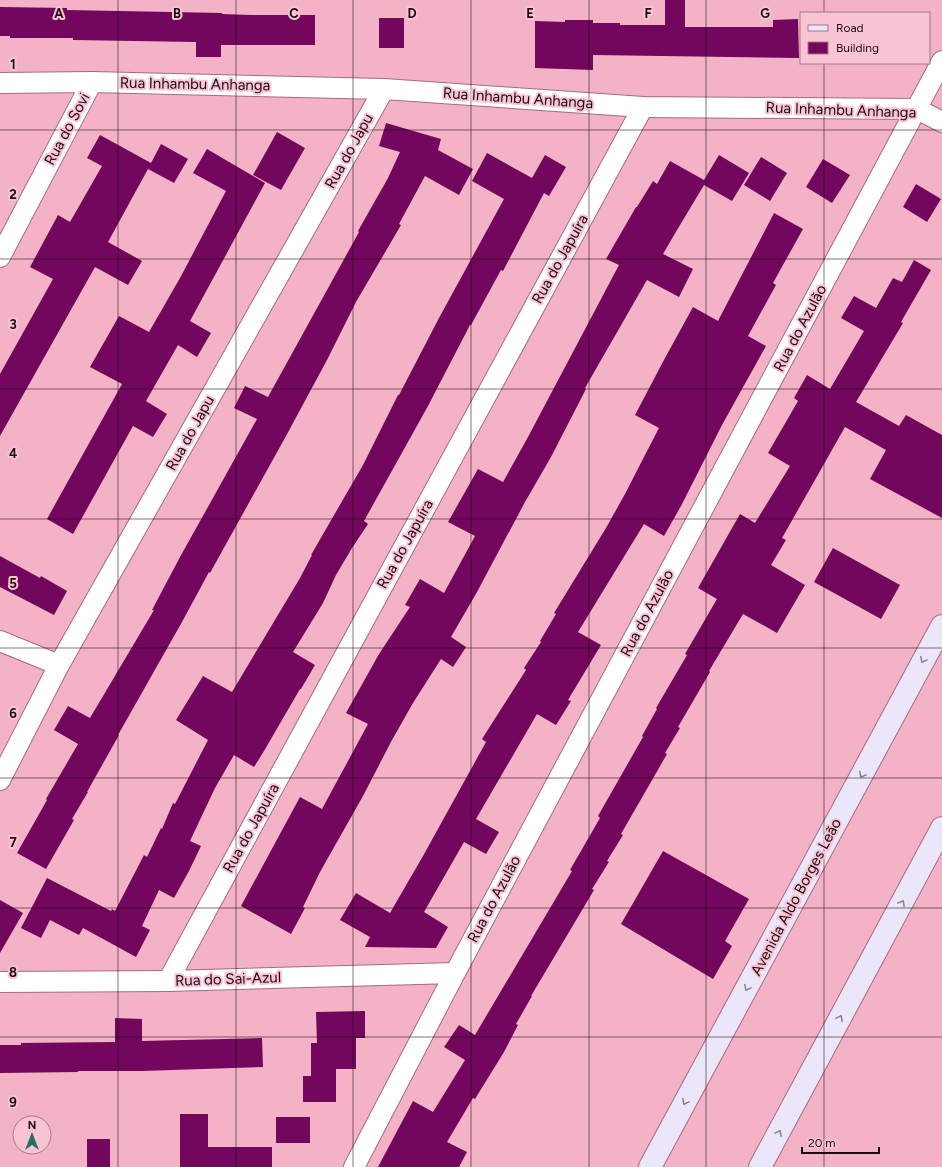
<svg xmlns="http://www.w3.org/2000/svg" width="942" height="1167" font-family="Figtree,sans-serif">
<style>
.building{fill:#73065d}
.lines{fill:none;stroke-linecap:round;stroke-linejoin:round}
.street-casing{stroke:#a66b7e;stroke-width:22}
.secondary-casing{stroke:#a66b7e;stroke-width:24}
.street{stroke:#fff;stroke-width:20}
.secondary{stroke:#ece6fa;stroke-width:22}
.oneway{stroke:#8f8391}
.grid{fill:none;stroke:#1e0911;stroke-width:1;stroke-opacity:0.55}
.labels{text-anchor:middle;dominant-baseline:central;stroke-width:4;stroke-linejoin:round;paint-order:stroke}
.street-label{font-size:15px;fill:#1e0911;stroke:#f8c4d3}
.grid-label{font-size:13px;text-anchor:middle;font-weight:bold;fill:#1e0911;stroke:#f8c4d3;stroke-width:4;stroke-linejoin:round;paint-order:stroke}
</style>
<rect width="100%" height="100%" fill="#f3b2c6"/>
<g class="building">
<polygon points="665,0 685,0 685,27 773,27 773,20 798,19 799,58 593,55 593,70 535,68 535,21 565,22 565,20 593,20 593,23 620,23 620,25 665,25"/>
<polygon points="0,7 67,8 67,10 222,13 222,14 251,15 315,15 315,45 221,45 221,57 196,57 196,42 73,40 73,38 10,38 10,36 0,36"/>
<rect x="379" y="18" width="25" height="30"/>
<polygon points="386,123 441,139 438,150 473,169 459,195 425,176 399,224 401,225 356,302 327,360 286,436 210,573 209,572 182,622 118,735 119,735 87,792 88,792 72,819 74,820 46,869 17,853 47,800 46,799 78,744 54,730 68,706 90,718 154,610 152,610 180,557 257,419 234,408 245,386 268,397 359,232 358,231 388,178 400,152 379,146"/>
<polygon points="277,132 305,148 281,190 253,175"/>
<polygon points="100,135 151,163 161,144 188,159 174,183 148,169 108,242 142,261 128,285 95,267 0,436 0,374 53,279 30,267 58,215 70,222 102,166 87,158"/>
<polygon points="207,149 265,183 190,321 211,333 197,357 178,345 146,401 167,414 153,437 133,426 73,534 47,519 122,384 90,367 119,316 149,332 180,278 226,191 193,173"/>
<polygon points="487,153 532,178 545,155 566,167 549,196 544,193 503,271 501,270 471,325 470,325 428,406 364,521 368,524 352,548 336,575 323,603 293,652 315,665 301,689 300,689 264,751 254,767 234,755 215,788 190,841 201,846 189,871 174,898 159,890 142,926 150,930 136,957 83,928 79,935 50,920 41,938 21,928 47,878 111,911 112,909 115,911 144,855 147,857 161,828 162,829 173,803 175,804 208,740 176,720 203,676 232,692 300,578 312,555 311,555 363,465 398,395 399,395 439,318 504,199 472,181"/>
<polygon points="719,155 749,173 732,201 704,185 677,230 663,254 693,269 679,297 647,280 585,388 586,389 551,457 525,502 477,592 451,637 466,647 453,667 441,659 413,703 392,740 363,796 320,872 303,907 305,908 291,934 241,906 300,797 322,809 368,724 346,713 379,654 410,607 405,605 420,579 444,593 475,536 448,522 478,469 503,482 528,437 619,265 606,259 636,207 637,207 653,181 657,184 670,161 704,180"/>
<polygon points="761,157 787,173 770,201 744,185"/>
<polygon points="823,159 850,175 832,203 806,187"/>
<polygon points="916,184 941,199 927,222 903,207"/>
<polygon points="774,213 803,229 773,283 776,285 748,336 766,346 722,425 681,506 664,536 644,524 578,632 601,645 568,700 571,701 556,725 537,714 476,819 499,832 486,854 464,842 424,912 448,927 436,948 365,947 370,937 340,920 356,893 390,913 423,856 486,742 482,739 526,670 524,668 541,642 540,641 556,614 554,613 606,528 625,494 646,453 659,428 635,415 665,358 693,307 718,321"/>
<polygon points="914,260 931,270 901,322 903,323 856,402 899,426 906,415 942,435 942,518 870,479 886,450 845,427 782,538 786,540 771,565 805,585 777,633 743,614 709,671 710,672 678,727 680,728 665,753 667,754 621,834 623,835 607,861 609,862 592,889 594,890 531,996 532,996 516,1024 518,1025 504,1052 475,1099 473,1098 447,1142 467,1152 459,1167 378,1167 413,1101 433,1112 465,1060 444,1047 459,1025 475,1035 572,871 570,870 600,818 598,816 643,737 642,736 657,709 656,708 687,655 685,654 717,599 698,588 740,514 755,523 790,466 768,453 798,401 794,398 807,375 830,389 864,331 841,318 854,296 876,308 893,278 902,282"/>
<polygon points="833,548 900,585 881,619 814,582"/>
<polygon points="0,556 40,578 41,576 67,591 54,615 0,587"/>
<polygon points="663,851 749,899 725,941 732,946 713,979 621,924"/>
<polygon points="0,900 23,913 0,953"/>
<polygon points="365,1011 365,1038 356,1038 356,1069 336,1069 336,1102 303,1102 303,1076 311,1076 311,1043 317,1043 316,1012"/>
<polygon points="115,1018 142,1019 142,1041 262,1038 263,1067 142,1071 78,1071 78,1072 0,1073 0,1045 21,1045 21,1043 115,1042"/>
<polygon points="180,1114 208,1114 208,1147 272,1147 272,1167 180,1167"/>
<rect x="276" y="1117" width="34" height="26"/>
<rect x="87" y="1139" width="23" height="28"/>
</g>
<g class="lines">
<g class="street-casing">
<g id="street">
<polyline points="0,83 92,82 384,89 643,107 917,109 942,122"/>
<polyline points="0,257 92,82"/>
<polyline points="0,641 59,665"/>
<polyline points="0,780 59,665 384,89"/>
<polyline points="168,981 643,107"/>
<polyline points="0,982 168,981 455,973"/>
<polyline points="354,1167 455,973 942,61"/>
</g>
</g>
<g class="secondary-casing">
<g id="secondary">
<polyline points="650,1167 942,626"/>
<polyline points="760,1167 942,828"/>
</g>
</g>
<use href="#street" class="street"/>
<use href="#secondary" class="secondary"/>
</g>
<defs><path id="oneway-chevron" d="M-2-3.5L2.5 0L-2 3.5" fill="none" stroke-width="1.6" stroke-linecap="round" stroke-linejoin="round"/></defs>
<g class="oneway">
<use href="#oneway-chevron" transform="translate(923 660) rotate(118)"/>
<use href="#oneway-chevron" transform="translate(862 775) rotate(118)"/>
<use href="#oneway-chevron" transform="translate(902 903) rotate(-62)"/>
<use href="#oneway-chevron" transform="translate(747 988) rotate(118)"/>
<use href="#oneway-chevron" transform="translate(840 1018) rotate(-62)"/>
<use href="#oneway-chevron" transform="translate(685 1102) rotate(118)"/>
<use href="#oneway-chevron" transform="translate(779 1133) rotate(-62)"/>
</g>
<path class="grid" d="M118 0V1167M236 0V1167M353 0V1167M471 0V1167M589 0V1167M706 0V1167M824 0V13M824 63V1167M0 130H942M0 259H942M0 389H942M0 519H942M0 648H942M0 778H942M0 908H942M0 1037H942"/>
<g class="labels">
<g class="street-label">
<text transform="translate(195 84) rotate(1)">Rua Inhambu Anhanga</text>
<text transform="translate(518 98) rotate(4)">Rua Inhambu Anhanga</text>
<text transform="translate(841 110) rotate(2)">Rua Inhambu Anhanga</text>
<text transform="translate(67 129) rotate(-62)">Rua do Sovi</text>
<text transform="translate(349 151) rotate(-61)">Rua do Japu</text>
<text transform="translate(560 259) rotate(-61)">Rua do Japuíra</text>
<text transform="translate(800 328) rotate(-62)">Rua do Azulão</text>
<text transform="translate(190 433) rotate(-61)">Rua do Japu</text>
<text transform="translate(405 544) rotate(-61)">Rua do Japuíra</text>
<text transform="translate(647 613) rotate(-62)">Rua do Azulão</text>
<text transform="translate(251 828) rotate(-61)">Rua do Japuíra</text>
<text transform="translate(796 897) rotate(-62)">Avenida Aldo Borges Leão</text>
<text transform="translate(494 899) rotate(-62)">Rua do Azulão</text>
<text transform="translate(228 979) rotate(-2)">Rua do Sai-Azul</text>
</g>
</g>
<g class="grid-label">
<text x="59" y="18">A</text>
<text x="177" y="18">B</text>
<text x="294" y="18">C</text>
<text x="412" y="18">D</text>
<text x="530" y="18">E</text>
<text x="648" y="18">F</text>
<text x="765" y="18">G</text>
<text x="13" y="69">1</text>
<text x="13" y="199">2</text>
<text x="13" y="329">3</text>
<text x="13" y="458">4</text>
<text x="13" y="588">5</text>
<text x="13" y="718">6</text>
<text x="13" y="847">7</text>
<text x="13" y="977">8</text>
<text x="13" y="1107">9</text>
</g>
<rect x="800" y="12" width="130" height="52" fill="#f8c4d3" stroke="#a17985"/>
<rect x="808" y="25" width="20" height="6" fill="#ece6fa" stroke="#a17985"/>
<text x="836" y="32" font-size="12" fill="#1e0911">Road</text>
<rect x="808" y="42" width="20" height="12" fill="#73065d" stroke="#a17985"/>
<text x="836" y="52" font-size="12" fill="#1e0911">Building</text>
<g transform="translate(32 1135)"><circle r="19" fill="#f8c4d3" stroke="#a17985"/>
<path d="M0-3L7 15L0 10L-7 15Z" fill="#286d60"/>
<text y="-6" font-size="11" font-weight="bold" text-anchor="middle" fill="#1e0911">N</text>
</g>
<path d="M802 1147v6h77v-6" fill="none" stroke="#1e0911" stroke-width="2"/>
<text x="808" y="1147" font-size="12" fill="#1e0911" stroke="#f8c4d3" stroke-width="3" paint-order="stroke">20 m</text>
</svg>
